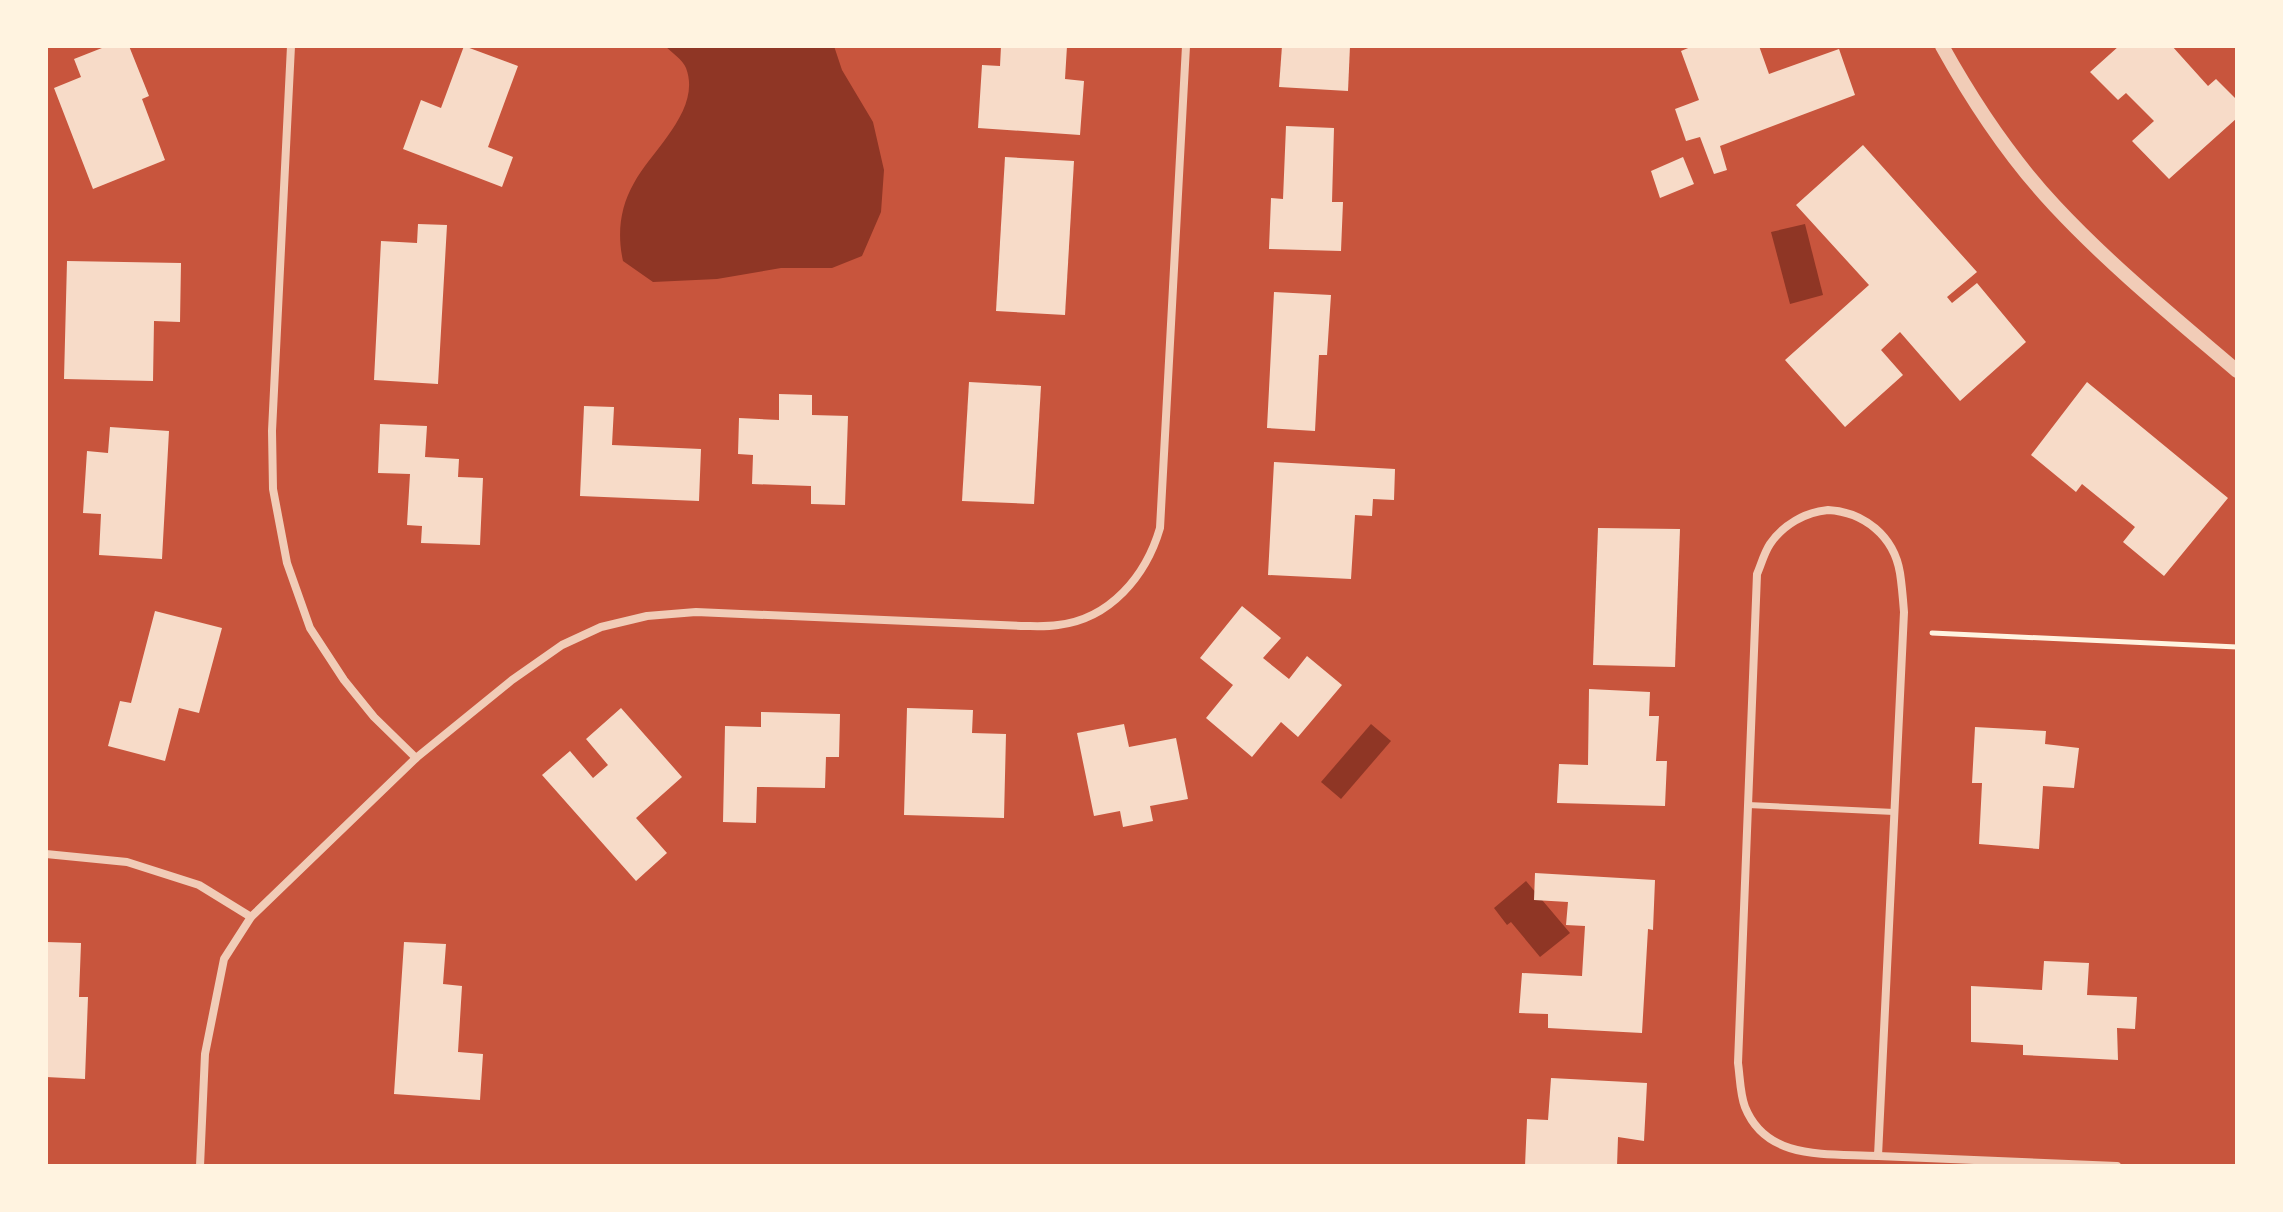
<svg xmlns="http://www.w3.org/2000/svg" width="2283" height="1212" font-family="Rubik,sans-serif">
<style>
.water{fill:#8f3625}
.building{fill:#f7dbc8}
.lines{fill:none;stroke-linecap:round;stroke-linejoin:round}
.path{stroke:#fff3e0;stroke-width:5}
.service{stroke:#f1ccb7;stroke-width:6}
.minor{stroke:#f1ccb7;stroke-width:8}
.tertiary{stroke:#f1ccb7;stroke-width:14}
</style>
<rect width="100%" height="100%" fill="#c8553d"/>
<g class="water">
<path d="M665 46H834L842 70 873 122 884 170 881 212 862 256 832 268H781L717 279 653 282 623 261C617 234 620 207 634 183 652 150 702 110 686 68 683 60 671 52 665 46Z"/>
<polygon points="1805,224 1823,295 1790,304 1771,232"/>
<polygon points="1371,724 1391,741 1341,799 1321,782"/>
<polygon points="1526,881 1570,933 1540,957 1511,922 1507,925 1494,908"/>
</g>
<g class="building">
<polygon points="107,46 129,46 149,96 142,99 165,160 93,189 54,88 81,77 74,59"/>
<polygon points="464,46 518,66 488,147 513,157 502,187 403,149 421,100 441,108"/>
<polygon points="1001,46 1067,46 1065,79 1084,81 1080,135 978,128 982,65 1000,66"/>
<polygon points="1282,46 1350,46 1348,91 1279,87"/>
<polygon points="1693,46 1759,46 1769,74 1839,49 1855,95 1720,146 1727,170 1714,174 1700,137 1686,141 1675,109 1699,100 1681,51"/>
<polygon points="2119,46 2172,46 2208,86 2216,79 2237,100 2237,118 2169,179 2132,141 2154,121 2126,93 2118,100 2090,72"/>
<polygon points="1286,126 1334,128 1332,202 1343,202 1341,251 1269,249 1271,198 1283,199"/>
<polygon points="1863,145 1977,272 1947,297 1952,303 1977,283 2026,342 1960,401 1900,332 1881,350 1903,375 1845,427 1785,360 1869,285 1796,205"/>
<polygon points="1005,157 1074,161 1065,315 996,311"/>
<polygon points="1683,157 1694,184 1660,198 1651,171"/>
<polygon points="418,224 447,225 438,384 374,380 381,241 417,243"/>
<polygon points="67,261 181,263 180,322 154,321 153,381 64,379"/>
<polygon points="1274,292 1331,295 1327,355 1319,355 1315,431 1267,428"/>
<polygon points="969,382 1041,386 1034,504 962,501"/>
<polygon points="2087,382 2228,498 2164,576 2123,542 2135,527 2082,484 2076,492 2031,455"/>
<polygon points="779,394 812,395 812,415 848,416 845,505 811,504 811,486 752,484 753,455 738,454 739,418 779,420"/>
<polygon points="584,406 614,407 612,445 701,449 699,501 580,496"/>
<polygon points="380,424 427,426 425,457 459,459 458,477 483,478 480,545 421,543 422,526 407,525 410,474 378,473"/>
<polygon points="110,427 169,431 162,559 99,555 101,514 83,513 87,451 108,453"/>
<polygon points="1274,462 1395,469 1394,500 1373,499 1372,516 1355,515 1351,579 1268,575"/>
<polygon points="1598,528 1680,529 1675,667 1593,665"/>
<polygon points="1242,606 1281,638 1263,658 1289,679 1307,656 1342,685 1298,737 1281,722 1252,757 1206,718 1233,685 1200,658"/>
<polygon points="155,611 222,628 199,713 179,708 165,761 108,746 120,701 131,703"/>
<polygon points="1589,689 1650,692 1649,716 1659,716 1656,761 1667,761 1665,806 1557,803 1559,764 1588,765"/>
<polygon points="621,708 682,777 636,818 667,853 636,881 542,775 570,751 593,778 608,765 586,739"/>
<polygon points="907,708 973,710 972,733 1006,734 1004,818 904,815"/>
<polygon points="761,712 840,714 839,757 826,757 825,788 757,787 756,823 723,822 725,726 761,727"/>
<polygon points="1124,724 1129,747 1176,738 1188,799 1150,806 1153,821 1123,827 1120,811 1094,816 1077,733"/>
<polygon points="1975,727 2046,731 2045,744 2079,748 2074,788 2043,786 2039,849 1979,844 1982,783 1972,783"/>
<polygon points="1535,873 1655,880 1653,930 1648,929 1642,1033 1548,1028 1548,1014 1519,1013 1522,973 1582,976 1585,926 1566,925 1568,902 1534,900"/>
<polygon points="46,942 81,943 79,997 88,997 85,1079 46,1077"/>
<polygon points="404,942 446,944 443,984 462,986 458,1052 483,1054 480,1100 394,1094"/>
<polygon points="2044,961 2089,963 2087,995 2137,997 2135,1029 2117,1028 2118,1060 2023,1055 2023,1045 1971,1042 1971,986 2042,990"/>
<polygon points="1551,1078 1647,1083 1644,1141 1618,1137 1617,1166 1525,1166 1527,1119 1548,1120"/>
</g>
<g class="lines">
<polyline class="path" points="1932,633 2237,647"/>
<polyline class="service" points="1748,805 1894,812"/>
<g class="minor">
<polyline points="291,46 272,431 273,489 287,563 310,628 344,680 374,717 416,758"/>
<path d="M1828 510C1864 512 1894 536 1900 573 1902 586 1903 599 1904 612L1878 1156C1829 1153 1767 1162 1745 1107 1740 1094 1740 1077 1738 1063L1757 574C1761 565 1764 553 1770 544 1783 525 1805 512 1828 510Z"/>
<polyline points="46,854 127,862 199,885 251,917"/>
<polyline points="1878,1156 2117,1166"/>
<path d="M200 1166 205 1054 224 959 251 917 416 758 512 680 562 645 601 627 647 616 696 612 1021 626C1033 626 1046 627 1058 625 1110 619 1146 576 1160 528L1186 46"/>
</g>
<path class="tertiary" d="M1942 46C1973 102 2011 159 2055 206 2111 266 2175 318 2237 371"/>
</g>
<rect width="2283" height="1212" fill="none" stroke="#fff3e0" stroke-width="96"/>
</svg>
